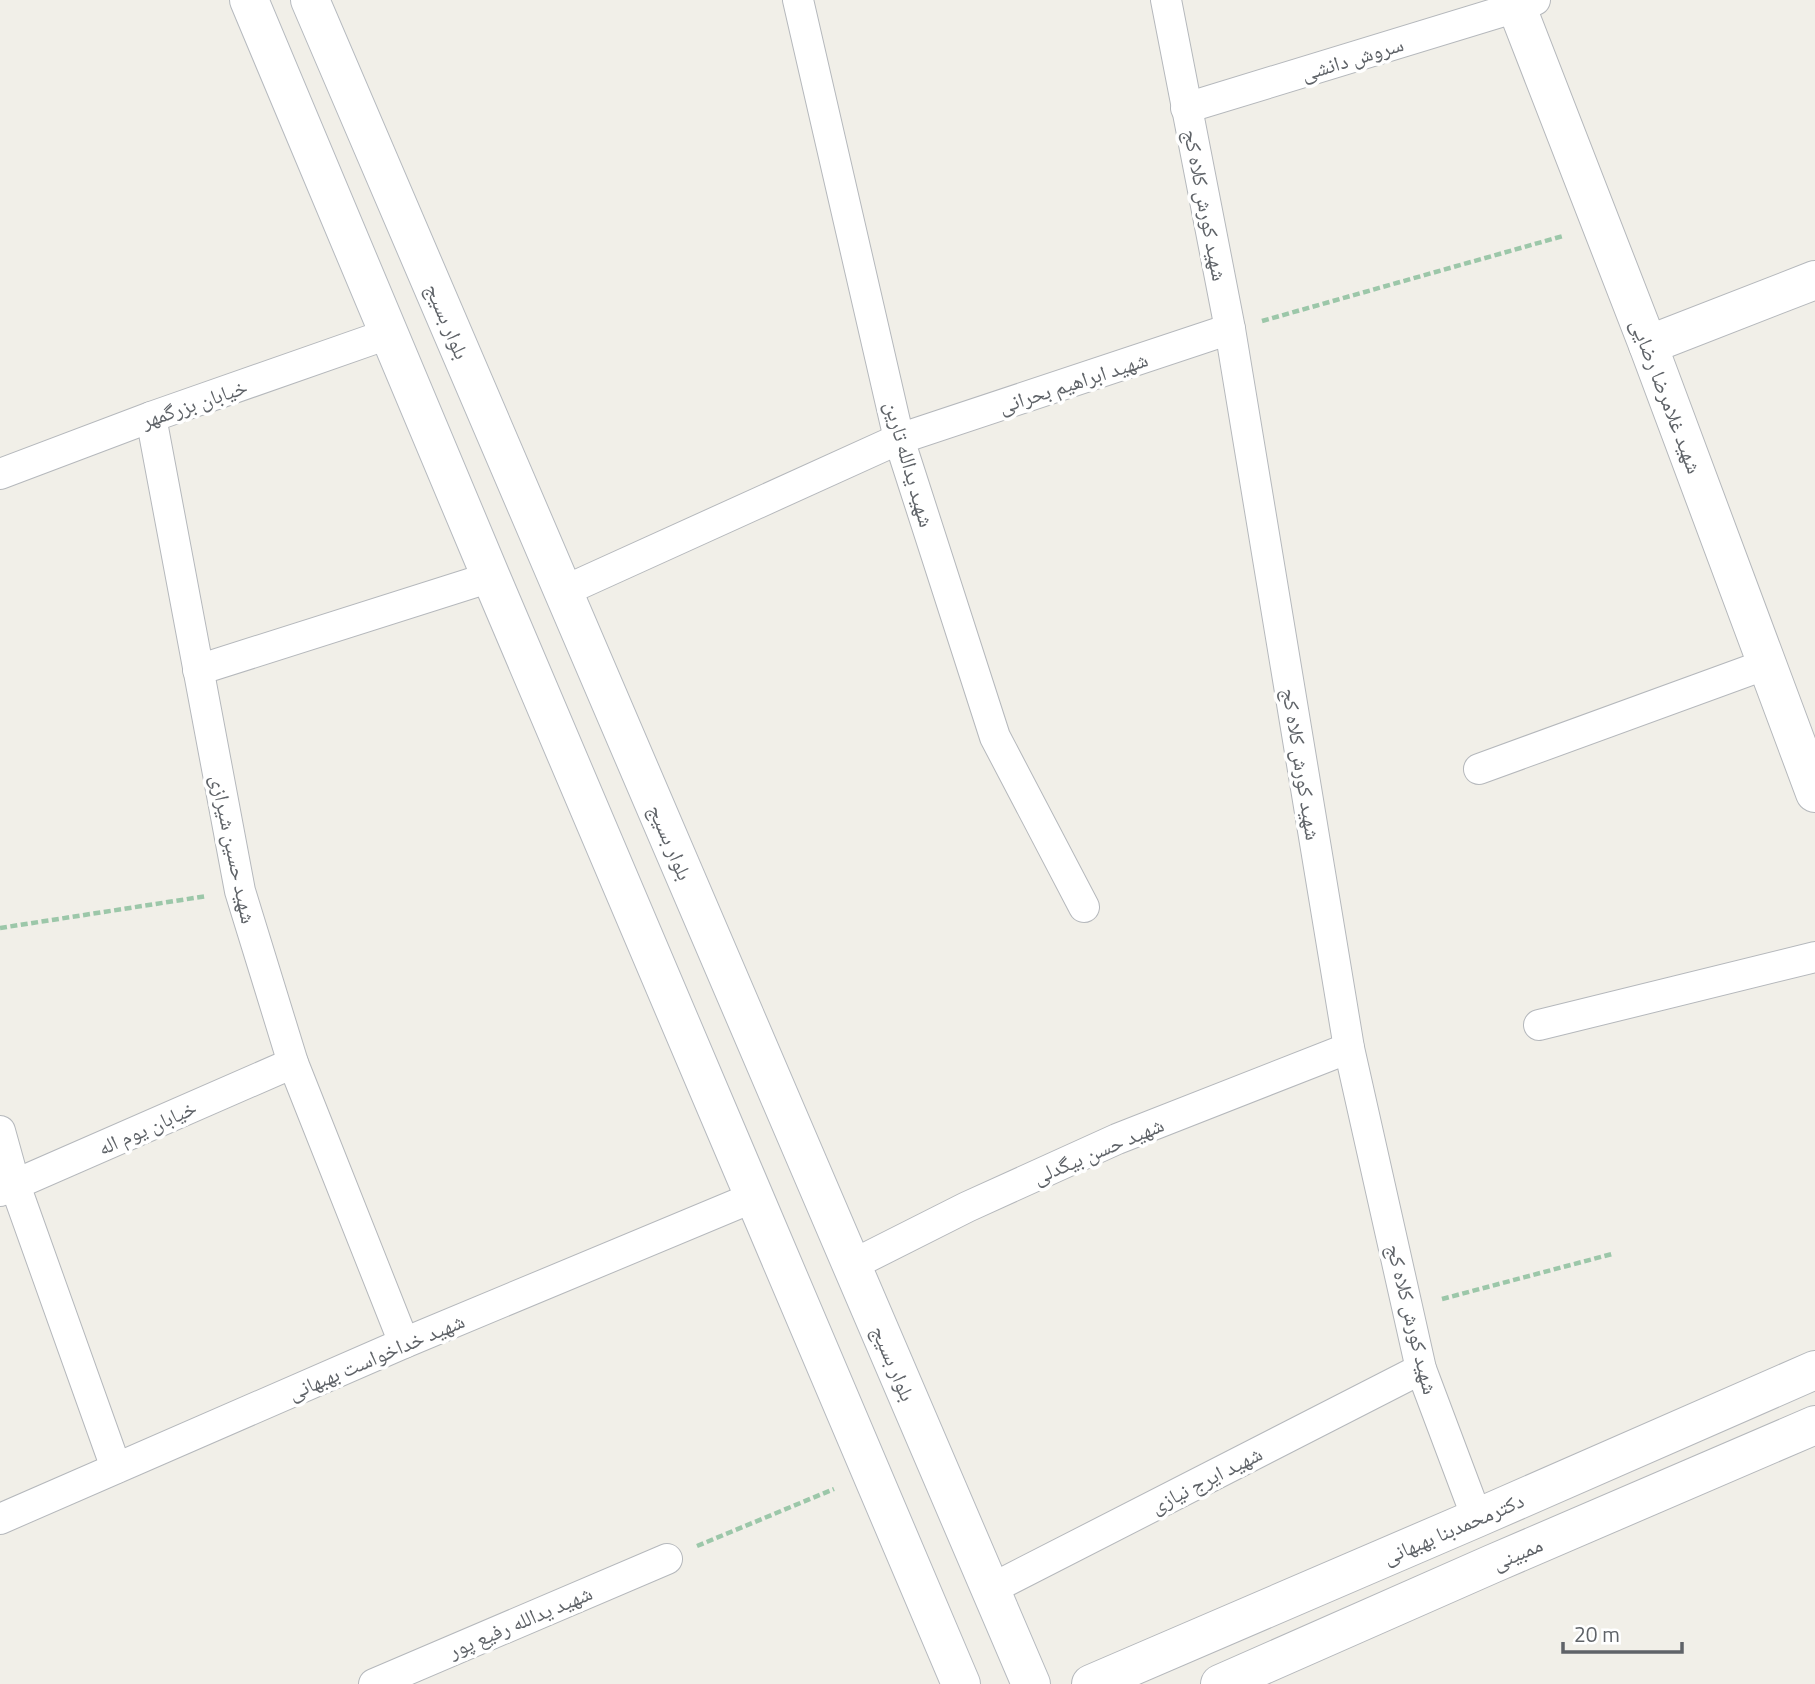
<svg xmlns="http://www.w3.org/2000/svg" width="1815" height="1684" font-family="'Titillium Web','Noto Naskh Arabic',sans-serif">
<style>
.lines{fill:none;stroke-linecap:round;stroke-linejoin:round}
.minor-casing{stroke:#b5b8bc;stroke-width:32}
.tertiary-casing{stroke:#b5b8bc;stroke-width:40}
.secondary-casing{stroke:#b6babf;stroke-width:40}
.path{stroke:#9cc7a9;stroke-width:4.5;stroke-dasharray:7 3.5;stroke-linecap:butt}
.minor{stroke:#fff;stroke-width:30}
.tertiary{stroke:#fff;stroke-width:38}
.secondary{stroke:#fff;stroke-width:38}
.labels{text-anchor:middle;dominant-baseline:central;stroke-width:7;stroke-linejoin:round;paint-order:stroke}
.street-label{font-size:21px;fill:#5f6368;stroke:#fff}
</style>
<rect width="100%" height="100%" fill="#f1efe8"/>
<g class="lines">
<g class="minor-casing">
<g id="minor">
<polyline points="798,0 899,439 995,737 1084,907"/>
<polyline points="1166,0 1230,329 1349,1048 1421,1369 1477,1518"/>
<polyline points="1186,108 1517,7 1535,0"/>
<polyline points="151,417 240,891 293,1063 404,1343"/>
<polyline points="0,474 151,417 388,334"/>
<polyline points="564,591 899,439 1230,329"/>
<polyline points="198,670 491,577"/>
<polyline points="1479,769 1767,664"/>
<polyline points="1539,1025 1815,957"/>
<polyline points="0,1131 15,1185 116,1468"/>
<polyline points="0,1191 293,1063"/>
<polyline points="852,1265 967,1207 1117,1139 1349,1048"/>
<polyline points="0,1519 404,1343 754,1197"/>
<polyline points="991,1589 1421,1369"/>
<polyline points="374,1684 667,1559"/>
</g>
</g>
<g class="tertiary-casing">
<g id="tertiary">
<polyline points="1514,0 1648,345 1815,793"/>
<polyline points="1648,345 1815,280"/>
<polyline points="1091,1684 1477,1518 1815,1370"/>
<polyline points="1220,1684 1492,1564 1815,1425"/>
</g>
</g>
<g class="secondary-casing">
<g id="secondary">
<polyline points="249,0 491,577 961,1684"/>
<polyline points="310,0 1031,1684"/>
</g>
</g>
<g class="path">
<polyline points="1262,321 1563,236"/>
<polyline points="0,928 207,896"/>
<polyline points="1442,1299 1612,1254"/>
<polyline points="697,1546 834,1489"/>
</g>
<use href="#minor" class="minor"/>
<use href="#tertiary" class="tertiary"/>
<use href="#secondary" class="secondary"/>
</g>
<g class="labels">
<g class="street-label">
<text transform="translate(1352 58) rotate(-17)">سروش دانشی</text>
<text transform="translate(1206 205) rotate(79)">شهید کورش کلاه کج</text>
<text transform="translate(448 321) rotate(67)">بلوار بسیج</text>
<text transform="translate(1073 382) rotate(-18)">شهید ابراهیم بحرانی</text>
<text transform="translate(1667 396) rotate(69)">شهید غلامرضا رضایی</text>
<text transform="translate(194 403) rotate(-19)">خیابان بزرگمهر</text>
<text transform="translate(910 464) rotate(74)">شهید یدالله تارین</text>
<text transform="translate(1302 764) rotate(81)">شهید کورش کلاه کج</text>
<text transform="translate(671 842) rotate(67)">بلوار بسیج</text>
<text transform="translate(234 849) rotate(78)">شهید حسین شیرازی</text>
<text transform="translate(147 1127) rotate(-24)">خیابان یوم اله</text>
<text transform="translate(1098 1150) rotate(-23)">شهید حسن بیگدلی</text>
<text transform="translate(1413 1319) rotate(76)">شهید کورش کلاه کج</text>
<text transform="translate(376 1356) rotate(-23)">شهید خداخواست بهبهانی</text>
<text transform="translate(894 1363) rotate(67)">بلوار بسیج</text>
<text transform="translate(1206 1479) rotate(-27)">شهید ایرج نیازی</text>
<text transform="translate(1453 1528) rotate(-23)">دکترمحمدبنا بهبهانی</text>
<text transform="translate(1517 1553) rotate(-23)">ممبینی</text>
<text transform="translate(520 1621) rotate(-23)">شهید یدالله رفیع پور</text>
</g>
</g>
<path d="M1563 1642v10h119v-10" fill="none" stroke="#5f6368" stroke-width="3.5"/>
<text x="1574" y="1642" font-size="21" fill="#5f6368" stroke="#ffffff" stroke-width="5" paint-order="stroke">20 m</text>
</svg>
